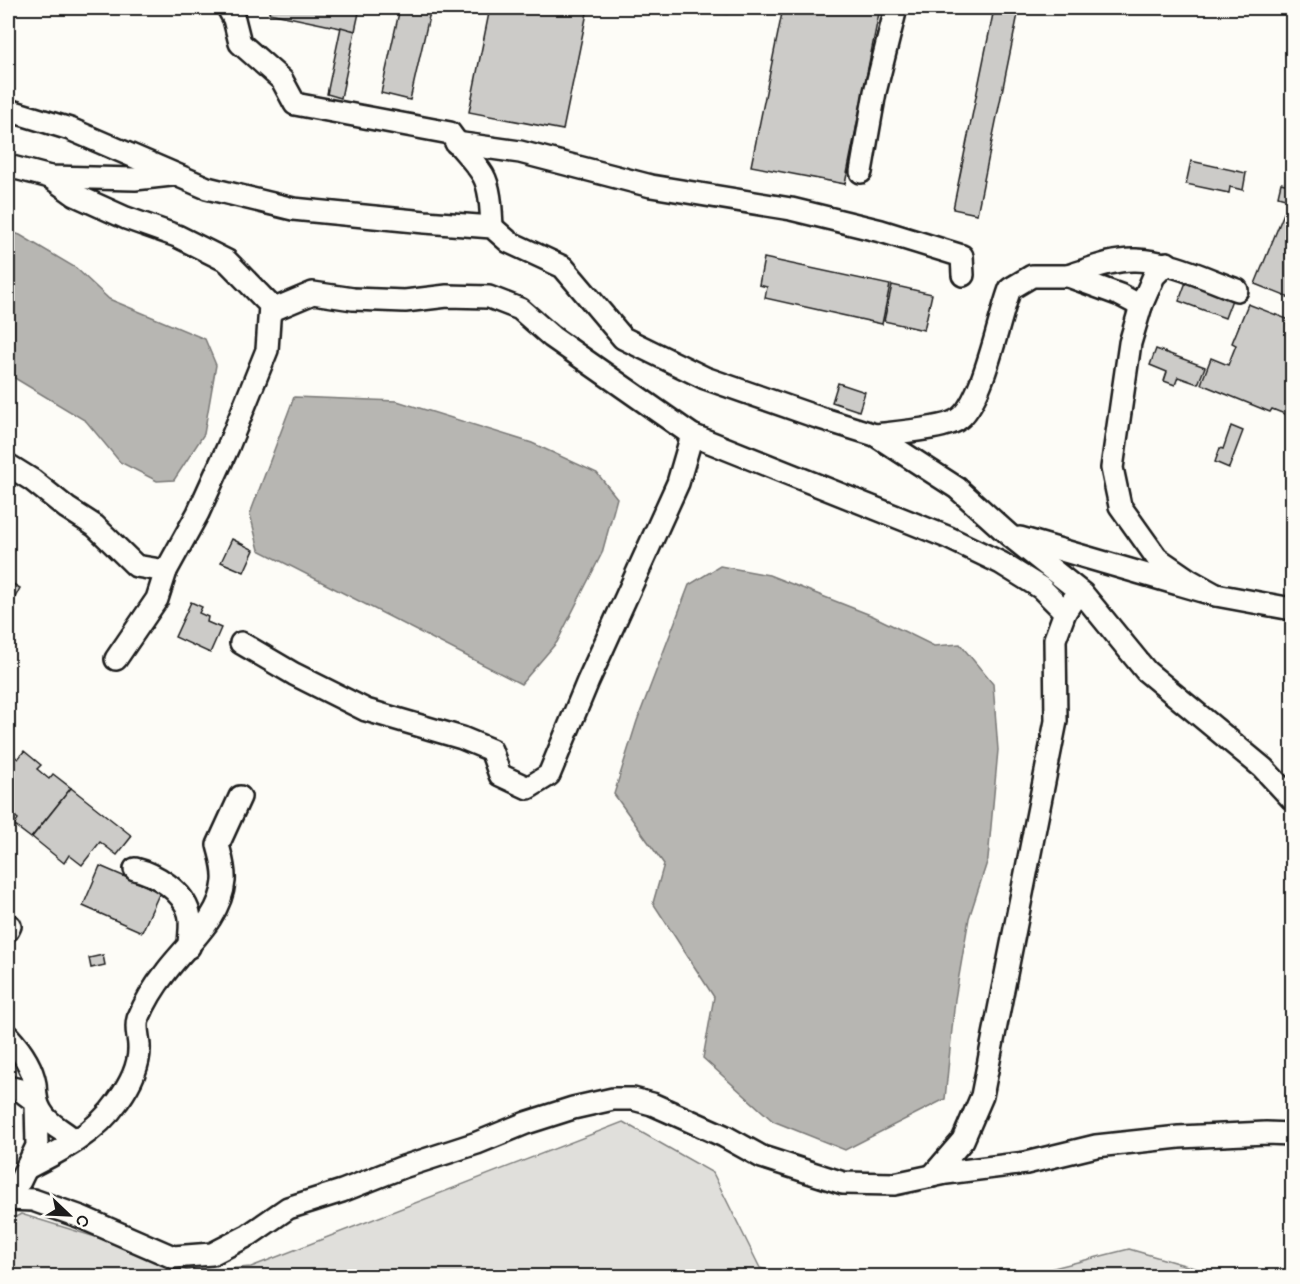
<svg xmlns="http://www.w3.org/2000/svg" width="1300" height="1284" font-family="'Balsamiq Sans',sans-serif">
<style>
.green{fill:#e0dfdb;stroke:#7e7e7c;stroke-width:1.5}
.water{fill:#b7b6b2;stroke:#797876;stroke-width:1.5}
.building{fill:#cccbc8;stroke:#1c1c1c;stroke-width:1.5}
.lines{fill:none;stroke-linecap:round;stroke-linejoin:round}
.minor-casing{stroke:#1c1c1c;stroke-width:26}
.minor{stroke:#fdfcf7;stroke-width:21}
</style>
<rect width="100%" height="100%" fill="#fdfcf7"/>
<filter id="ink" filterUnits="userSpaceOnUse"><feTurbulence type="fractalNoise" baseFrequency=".0167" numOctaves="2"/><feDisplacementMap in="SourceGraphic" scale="12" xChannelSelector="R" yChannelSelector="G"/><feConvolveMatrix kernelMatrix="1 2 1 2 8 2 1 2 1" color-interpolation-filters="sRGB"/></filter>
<g filter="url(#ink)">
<g class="green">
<polygon points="623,1122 713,1173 760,1268 785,1276 8,1276 8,1221 21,1214 102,1239 191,1272 251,1267"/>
<polygon points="1129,1249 1222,1276 1022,1276"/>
</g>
<g class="water">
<polygon points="8,231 20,235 76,268 109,299 205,339 216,365 204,434 174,480 157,481 120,462 86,421 8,374"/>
<polygon points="294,397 397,401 532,443 597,473 617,498 602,553 557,642 521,684 259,550 250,514"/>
<polygon points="720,566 769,575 873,616 934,646 960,644 993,684 998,750 988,859 969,918 955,999 945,1099 845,1150 773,1121 703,1058 714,997 653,903 664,864 614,794 637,721 689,585"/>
</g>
<g class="building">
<polygon points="270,8 360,8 355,31 269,13"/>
<polygon points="400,8 421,8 421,10 430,12 410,100 381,93"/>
<polygon points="490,8 588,8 563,130 469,112"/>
<polygon points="696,8 729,8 727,14"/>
<polygon points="783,8 880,8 845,184 751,166"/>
<polygon points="994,9 1018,14 977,214 953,209"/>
<polygon points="341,27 355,31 341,98 327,94"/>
<polygon points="1191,161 1246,173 1243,190 1230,187 1229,193 1186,184"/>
<polygon points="1290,181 1292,182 1292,200 1278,196 1281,183 1289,185"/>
<polygon points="1284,213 1292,216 1292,299 1255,284"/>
<polygon points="764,258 890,285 882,324 765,298 767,287 759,285"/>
<polygon points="1186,282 1204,289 1204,286 1233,297 1225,318 1179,301"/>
<polygon points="892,285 932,294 924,330 884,321"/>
<polygon points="1248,304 1292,321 1292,417 1272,409 1270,412 1201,384 1211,358 1228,365 1236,345 1232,343"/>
<polygon points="1156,349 1205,367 1198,384 1178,377 1175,385 1164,381 1167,372 1150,365"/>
<polygon points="838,383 865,392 859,411 832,402"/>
<polygon points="1231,426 1243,431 1229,468 1215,462 1220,448 1223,449"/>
<polygon points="232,539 254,550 244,572 221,562"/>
<polygon points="8,581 20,588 12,603 8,600"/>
<polygon points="191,602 202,607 199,613 208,617 207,622 221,628 210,653 175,637"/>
<polygon points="8,751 18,759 24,751 41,765 37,769 49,779 53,774 71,788 31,838 14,825 18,819 8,811"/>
<polygon points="71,788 132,836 117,855 100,842 82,865 69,855 64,863 32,837"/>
<polygon points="100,866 160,892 142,932 83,906"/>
<polygon points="8,889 8,892 14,898 8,906"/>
<polygon points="103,955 105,965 91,968 89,958"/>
</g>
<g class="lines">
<g class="minor-casing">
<g id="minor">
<path d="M228 8 234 19 240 43 282 80 295 104 450 133C460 148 474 160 483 175 491 189 491 211 492 227"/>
<polyline points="8,110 70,129 207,188 293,209 425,222 492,227 509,242 563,267 623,338 705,378 817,417 875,435 957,488 1009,535 1083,594 1146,671 1263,768 1292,799"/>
<polyline points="456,143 520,152 651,186 791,209 881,231 962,256 963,275"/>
<polyline points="8,166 50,177 135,179 171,175"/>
<polyline points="861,172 875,92 896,8"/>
<path d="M1068 276C1090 269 1113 259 1136 260 1171 261 1204 278 1237 290"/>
<polyline points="1141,306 1154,276 1167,263"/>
<polyline points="270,311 313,293 353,299 405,301 447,296 489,297 520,309 552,337 692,435 947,537 1001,563 1041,588 1065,612"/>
<path d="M875 435C892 433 944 429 957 420 983 404 998 320 1010 289L1032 276H1068L1120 295 1141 306 1130 343 1112 468 1120 506 1157 558 1189 580 1216 595"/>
<polyline points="8,465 32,480 67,508 95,526 136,566 166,571 198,513 228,447 267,350 270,305 227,261 177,236 126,218 75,195 50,177"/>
<polyline points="1020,538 1216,595 1292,609"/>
<polyline points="241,643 294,674 366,710 462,738 491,750 500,775 528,788 549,775 588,681 678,483 692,435"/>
<polyline points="116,659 157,599 166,571"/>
<path d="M135 869C156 874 183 891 189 913 192 923 189 936 189 947"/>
<polyline points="8,930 10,926"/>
<path d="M8 1036C20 1049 32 1066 35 1084 36 1094 35 1102 41 1111 48 1125 64 1130 75 1141"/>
<polyline points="8,1087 20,1090 36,1102 37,1146 20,1181 8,1191"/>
<path d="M27 1168C61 1151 96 1133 118 1101 129 1086 140 1065 139 1046 139 1038 135 1028 138 1019 145 1002 154 987 166 972 187 944 221 918 224 881 225 868 221 857 218 845L240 797"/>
<polyline points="932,1176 963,1140 982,1096 1056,721 1055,639 1065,612 1073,600"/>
<polyline points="8,1199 33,1200 81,1217 173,1257 212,1254 249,1235 288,1208 342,1191 403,1167 477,1143 526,1123 573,1108 613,1099 633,1099 652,1104 724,1136 762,1157 843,1183 894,1184 946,1173 1026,1163 1096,1146 1179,1137 1266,1133 1292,1134"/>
</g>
</g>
<use href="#minor" class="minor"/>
</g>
</g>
<rect width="1300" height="1284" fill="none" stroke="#fdfcf7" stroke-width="30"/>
<rect x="15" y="15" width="1270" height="1254" fill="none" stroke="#1c1c1c" stroke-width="2" filter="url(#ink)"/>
<g transform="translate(69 1215) rotate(113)" stroke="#fdfcf7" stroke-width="4.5" paint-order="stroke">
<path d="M0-4.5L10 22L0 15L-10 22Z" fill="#1c1c1c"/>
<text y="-9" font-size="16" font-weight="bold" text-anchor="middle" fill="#1c1c1c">С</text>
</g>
</svg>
